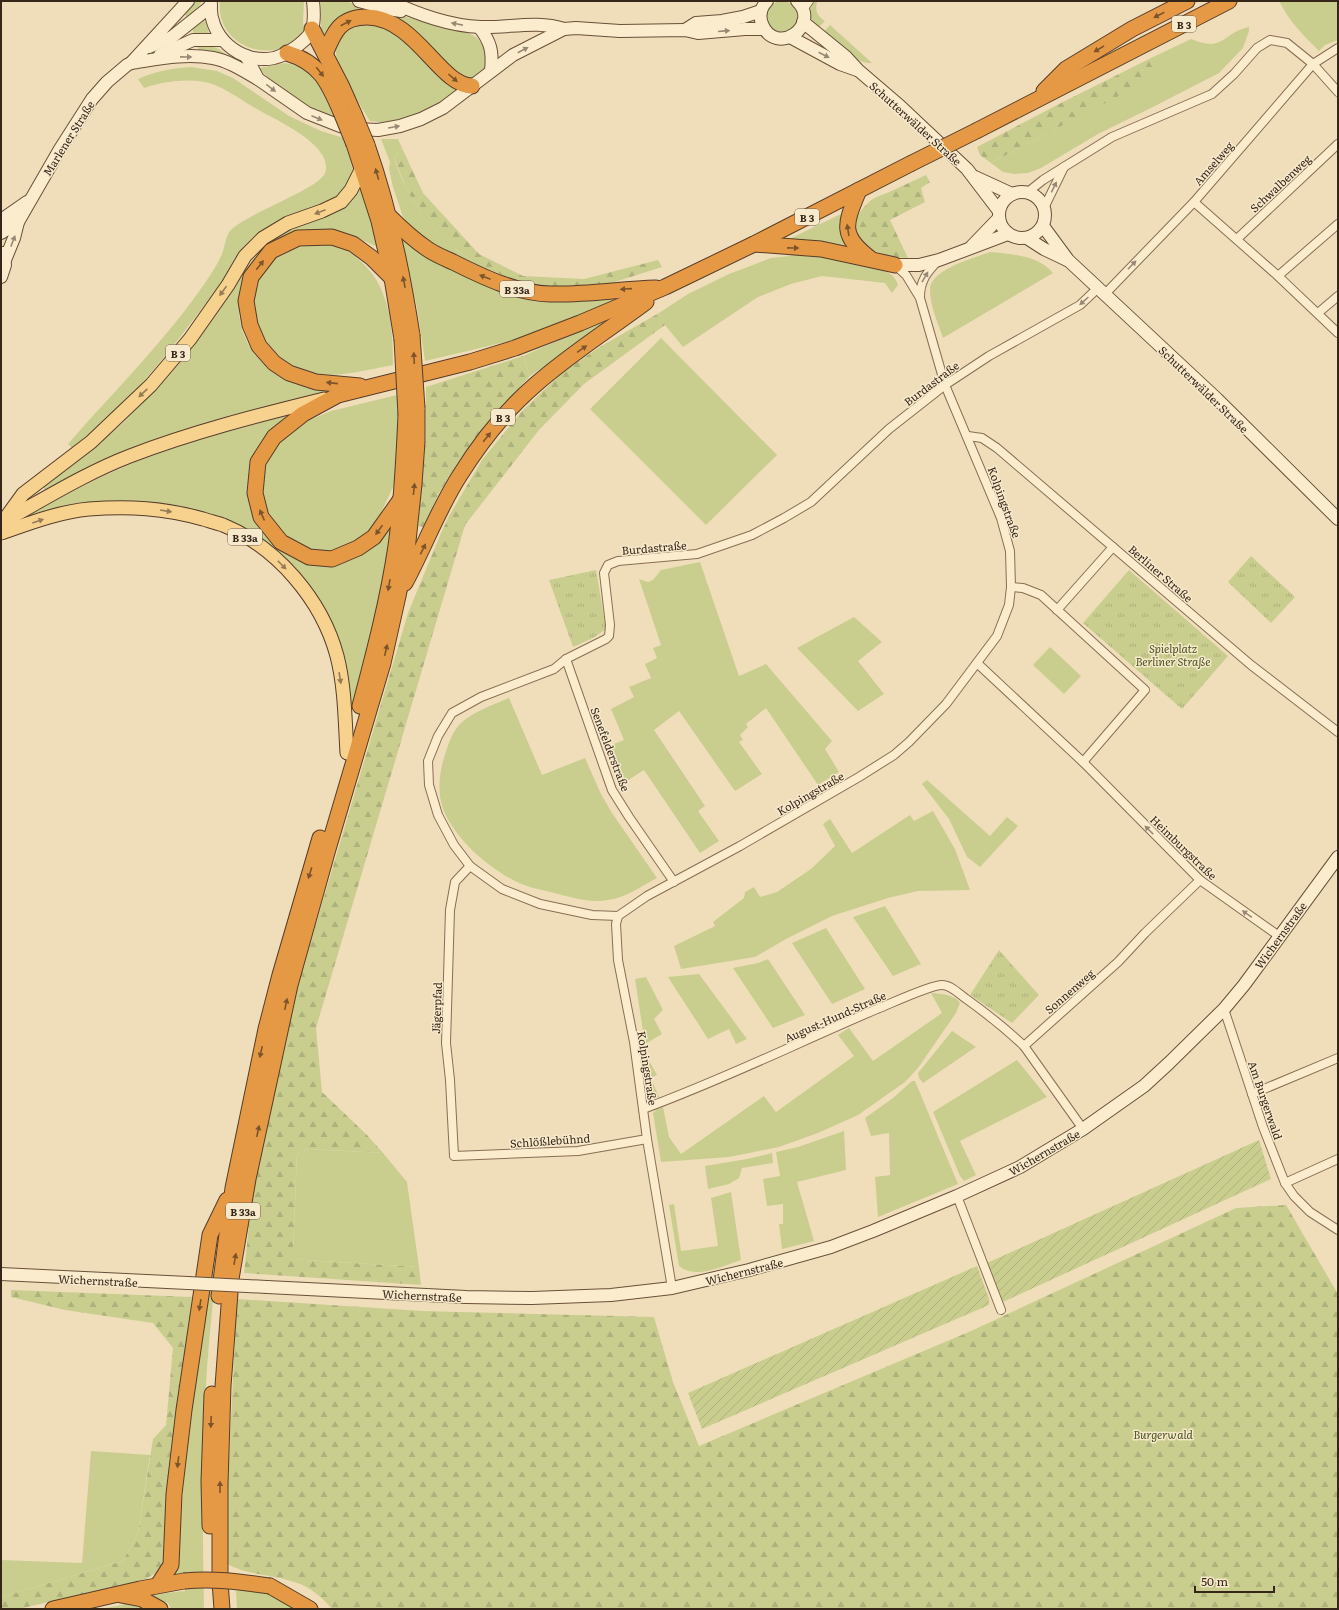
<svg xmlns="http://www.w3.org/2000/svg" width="1339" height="1610" font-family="Literata,serif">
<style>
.grass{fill:#c9ce8f}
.forest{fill:url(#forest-firs)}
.park{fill:url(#park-tufts)}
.garden{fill:url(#garden-furrows)}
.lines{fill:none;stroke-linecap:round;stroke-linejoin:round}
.street-casing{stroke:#886e54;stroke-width:10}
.secondary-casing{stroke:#694f38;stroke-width:14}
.primary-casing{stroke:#553c29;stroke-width:15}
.highway-casing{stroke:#553c29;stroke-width:17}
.street{stroke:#fbecce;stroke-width:8}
.secondary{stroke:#fbecce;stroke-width:12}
.primary{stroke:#f7d28f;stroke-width:13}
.highway{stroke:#e69945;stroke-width:15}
.secondary-bridge-casing{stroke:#694f38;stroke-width:14;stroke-linecap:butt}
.highway-bridge-casing{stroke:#553c29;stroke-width:17;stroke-linecap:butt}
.secondary-bridge{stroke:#fbecce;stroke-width:12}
.highway-bridge{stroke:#e69945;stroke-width:15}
.oneway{fill:#7c542b}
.oneway2{fill:#988974}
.oneway3{fill:#967c54}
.labels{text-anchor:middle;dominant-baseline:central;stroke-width:3;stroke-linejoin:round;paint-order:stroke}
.shield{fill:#f7e9cb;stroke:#70604f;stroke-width:1}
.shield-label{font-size:10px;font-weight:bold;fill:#36261a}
.street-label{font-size:11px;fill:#36261a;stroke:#f7e9cb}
.park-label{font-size:11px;font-style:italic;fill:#48531f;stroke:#f7e9cb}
</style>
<defs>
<pattern id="forest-firs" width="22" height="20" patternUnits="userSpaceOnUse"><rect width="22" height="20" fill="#c9ce8f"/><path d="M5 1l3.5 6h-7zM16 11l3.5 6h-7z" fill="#adb17b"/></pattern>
<pattern id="park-tufts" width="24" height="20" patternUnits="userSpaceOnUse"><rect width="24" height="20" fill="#c9ce8f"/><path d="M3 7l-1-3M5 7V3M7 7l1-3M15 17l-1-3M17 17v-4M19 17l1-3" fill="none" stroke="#adb17b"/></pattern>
<pattern id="garden-furrows" width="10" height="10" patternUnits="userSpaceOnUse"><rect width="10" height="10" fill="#c9ce8f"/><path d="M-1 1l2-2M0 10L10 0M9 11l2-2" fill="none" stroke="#adb17b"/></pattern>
</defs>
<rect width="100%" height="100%" fill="#f0debb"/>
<g class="grass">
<circle cx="782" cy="17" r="16"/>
<polygon points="192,1 202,1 196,12 188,19 184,13"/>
<path d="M220 1H304L303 23 305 32C298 38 291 44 282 48 251 58 216 36 220 1Z"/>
<path d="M321 1H344L468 33C472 35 477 37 479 40 487 49 490 66 480 75 476 78 469 78 464 79L378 14 325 39 321 30Z"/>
<path d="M815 1 817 2C815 10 817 16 825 21L818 28C809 21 808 10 815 1Z"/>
<path d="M1279 1H1338V40L1325 45 1319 51C1303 35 1289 21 1279 1Z"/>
<polygon points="204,17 210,36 195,36 192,28"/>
<path d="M370 23 400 34 460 90C438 105 412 121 385 122 380 123 375 121 370 121 360 104 338 73 336 54 335 44 340 36 344 28Z"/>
<polygon points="830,25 872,63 867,63 860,61 823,33"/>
<path d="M1249 27V31L1243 48 1219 73 1155 106 1098 134 1041 168 1028 173 1014 174 1003 172 991 163 1063 125 1153 68 1149 59 1191 39C1225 53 1221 33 1249 27Z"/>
<path d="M197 43C217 46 220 49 235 62L199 52Z"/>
<path d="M285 63C317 68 324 91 334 117 306 109 278 90 259 68Z"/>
<path d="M191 67 217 71 233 78 289 116 321 131 344 138 354 173 340 196 277 224 253 238 243 248 225 278 171 349 126 402 72 448 68 444C115 390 167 339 207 280 213 271 220 260 223 251 225 245 226 236 230 231 247 213 319 189 325 173 335 146 276 120 257 109 244 102 230 91 215 85 195 77 164 81 144 88L138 79C156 71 172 68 191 67Z"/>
<path d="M381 139H398L402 148 394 158C404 189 422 219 446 241 455 250 467 257 477 265L436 248 414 231 403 217 393 187 389 169 390 162Z"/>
<polygon points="362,183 380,248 355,237 311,231 247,274 240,289 239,315 242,330 248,344 255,355 267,367 282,376 330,391 257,410 77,474 45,490 43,487 123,423 170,374 205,328 258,252 270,240"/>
<polygon points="845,212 855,249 783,242"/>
<polygon points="400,229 523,297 566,302 631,293 624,299 518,339 425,361 417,308"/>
<path d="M329 243C334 245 340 247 346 250 350 252 354 256 358 259 390 285 393 326 393 365 370 369 344 377 321 374 306 373 289 366 277 356 255 337 245 295 262 270 268 261 276 256 285 251 289 249 294 245 298 244 307 242 319 244 329 243Z"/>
<path d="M990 252C1010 254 1039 255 1053 273L943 338C938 323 930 306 930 290 929 270 974 258 990 252Z"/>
<path d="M808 254C826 257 879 265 892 275 895 278 897 282 898 285L892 293 885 283 822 276 791 284 758 297 683 347 665 325 659 313 688 294 729 274 771 258Z"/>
<polygon points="609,318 612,321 530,376 523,356"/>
<polygon points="661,338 777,455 706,525 590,409"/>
<polygon points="397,395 398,426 397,462 393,487 378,519 366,535 349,546 333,552 319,553 286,541 265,512 260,476 270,450 300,424 331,411"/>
<path d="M293 413 266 439 255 520 270 541 283 552 303 562 330 564 390 524 393 526 379 607 351 713 340 649 281 556 270 545 252 534 190 509 167 504 115 501 69 507 27 519 25 515C56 499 87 483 119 469 174 445 235 430 293 413Z"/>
<polygon points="700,562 739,676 766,664 832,741 825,749 839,772 818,785 766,708 746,724 748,727 740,735 743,740 739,742 762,774 735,791 679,711 654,730 705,806 698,811 719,841 700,853 644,770 619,786 604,748 624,740 611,709 634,697 629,687 651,678 645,664 657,658 653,648 661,645 639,579 648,582 653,580 661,570"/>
<polygon points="854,617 882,642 858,661 884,694 858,711 797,648"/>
<polygon points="1050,647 1081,676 1064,694 1033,665"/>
<path d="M509 698 542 775 585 758 601 794 612 813 657 878C641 886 626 898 608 900 590 903 574 898 558 894 544 890 529 888 517 882 488 868 453 838 442 806 438 791 439 776 443 761 447 749 451 732 461 723 474 711 493 705 509 698Z"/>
<polygon points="927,780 990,836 1007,817 1018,826 980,867 967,857 949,819 922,784"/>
<polygon points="933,811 955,849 970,890 918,891 888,898 832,916 786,939 755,957 681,969 674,946 715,926 713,922 744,898 745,892 754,887 760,897 777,892 811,869 835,846 823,824 830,819 852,853 910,815 914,821"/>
<polygon points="885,906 921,964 893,976 853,917"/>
<polygon points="826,928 865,989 832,1004 792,943"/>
<polygon points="768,959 805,1015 773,1028 733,968 758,963"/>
<polygon points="699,974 747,1039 736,1044 729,1029 708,1039 668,977"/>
<polygon points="646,977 663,1010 654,1019 662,1034 645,1044 635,979"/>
<path d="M931 993C941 994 954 994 960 1003L956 1013 918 1068 905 1082 858 1115 818 1133 779 1147 729 1157 661 1162 653 1113 657 1109 663 1107 669 1137 681 1154 764 1096 776 1112 854 1056 838 1035 849 1028 873 1061 942 1013Z"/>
<polygon points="952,1031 976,1047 923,1083 919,1078 918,1073"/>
<polygon points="647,1057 657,1075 651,1078 659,1097 652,1100 645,1058"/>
<polygon points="1017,1060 1047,1097 960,1141 976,1175 964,1181 960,1176 933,1112"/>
<polygon points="912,1081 915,1081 958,1184 878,1217 875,1177 890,1175 889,1133 871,1136 865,1118 893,1098"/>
<polygon points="844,1131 846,1170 797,1182 814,1241 782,1249 779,1224 783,1224 783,1204 767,1206 763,1179 780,1176 776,1152 798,1147"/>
<polygon points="309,1149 383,1153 407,1182 419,1267 304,1260 293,1253 297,1153"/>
<polygon points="772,1153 773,1163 742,1168 739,1178 729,1184 708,1189 705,1166 747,1159"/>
<path d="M731 1192 741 1260C723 1266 696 1280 679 1266L669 1205 674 1204 681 1251 718 1246 711 1198Z"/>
<path d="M221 1232C214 1288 208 1344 205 1400 201 1470 203 1540 204 1609H171L168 1603 147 1595 185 1591 183 1573 172 1575 178 1555 187 1440 196 1366Z"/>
<polygon points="91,1451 150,1455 138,1533 123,1561 1,1597 1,1560 82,1563"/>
<polygon points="245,1589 269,1592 301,1609 237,1609 236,1591"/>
<polygon points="126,1604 146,1609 101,1609"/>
</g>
<g class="forest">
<polygon points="1149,59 1153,68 1149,80 991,163 980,155 977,147 1059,104"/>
<polygon points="402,148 423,193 479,254 523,276 584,279 658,260 662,267 602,286 556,289 517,281 477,265 446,242 425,219 408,192 394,158"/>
<path d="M926 175 930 182 921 188 925 202 890 220 908 258C872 257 832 236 870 201 875 197 882 195 887 193 900 187 913 181 926 175Z"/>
<polygon points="659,313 665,325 584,384 539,430 465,525 316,1028 322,1092 367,1135 383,1153 309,1149 297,1153 293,1252 304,1260 419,1267 421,1285 244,1273 254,1178 292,1005 408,613 441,533 449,516 482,460 523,410 564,371 603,345"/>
<path d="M523 356 530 376C496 412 464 450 439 493 433 504 429 516 424 527L418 526 426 436V387Z"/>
<path d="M1286 1205 1338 1294V1609H332C323 1598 310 1587 297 1583 274 1574 249 1576 227 1564L225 1537 237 1299 423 1311 654 1317 673 1382 699 1446 971 1331 1236 1208Z"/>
<polygon points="11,1290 192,1297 163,1563 157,1572 146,1579 19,1609 1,1609 1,1597 123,1561 138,1533 153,1439 166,1425 173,1348 153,1323 65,1310 11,1297"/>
</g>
<g class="park">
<polygon points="1251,556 1295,597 1271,623 1228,582"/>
<polygon points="596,570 606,629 593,638 573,647 549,580"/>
<polygon points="1129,570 1228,656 1182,709 1083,623"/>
<polygon points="999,950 1039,995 1012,1023 970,995"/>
</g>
<g class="garden">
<polygon points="1259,1140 1271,1179 1003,1302 987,1263"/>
<polygon points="977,1266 989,1299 989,1305 702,1429 688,1393"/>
</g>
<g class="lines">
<g class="street-casing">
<g id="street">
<polyline points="803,10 809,1"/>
<polyline points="1028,192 1043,180 1112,137 1212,94 1234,74 1257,48 1270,40 1287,43 1313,64 1338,92"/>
<polyline points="1194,202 1278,276 1338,333"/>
<polyline points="1044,208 1064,167"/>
<polyline points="1237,239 1338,144"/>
<polyline points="1278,276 1338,224"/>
<polyline points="1105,294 1194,202 1313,64 1338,48"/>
<path d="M920 297C920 281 927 272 938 261"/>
<polyline points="1318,313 1338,296"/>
<polyline points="968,436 982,438 997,448 1251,665 1338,732"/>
<polyline points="1011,587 1023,588 1041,595 1145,690 1083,762"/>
<polyline points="1057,610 1113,547"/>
<polyline points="566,659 612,790 629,817 674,882"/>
<polyline points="977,663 1083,762 1200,880 1279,936"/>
<polyline points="470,866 455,882 450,910 446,1043 450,1080 454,1156 578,1151 647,1139"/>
<polyline points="618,916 592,915 540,904 502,889 470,866 454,845 438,815 429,785 428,761 438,736 452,713 481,697 554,669 566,659 606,639 609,636 610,625 604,573 608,565 618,561 697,554 752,535 784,518 811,502 889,429 945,385 989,356 1080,305 1098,288"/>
<polyline points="1224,1009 1263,1127 1285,1183 1294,1196 1310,1212 1338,1230"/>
<polyline points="1252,1094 1338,1058"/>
<path d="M643 1109C723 1080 799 1042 877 1009 890 1004 930 985 942 985 951 985 959 994 965 998 986 1013 1005 1028 1024 1046"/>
<polyline points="1083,1129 1024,1046 1118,962 1145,933 1200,880"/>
<polyline points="1285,1183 1338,1159"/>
<polyline points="957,1196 1001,1310"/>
<polyline points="672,1288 647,1139 634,1042 618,960 616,924 618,916 647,896 740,846 859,777 894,755 909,742 946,704 997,636 1009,605 1011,587 1010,551 1001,518 945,385 920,298 906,275 895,265"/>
</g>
</g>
<g class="secondary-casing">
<g id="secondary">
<path d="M211 1C207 36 240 65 274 58 282 56 289 52 296 47 302 42 310 37 312 29 315 20 314 10 313 1"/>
<polyline points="359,1 388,9 401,11"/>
<path d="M389 1C418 14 449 26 481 27 509 28 537 20 564 29"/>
<path d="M767 1C761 7 759 16 762 24 776 58 822 25 797 1"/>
<polyline points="803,22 846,57 858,70 900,106 967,169 999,211"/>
<path d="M479 27C491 42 493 52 491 71"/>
<polyline points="685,30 696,23 722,21 743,17 761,11"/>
<polyline points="790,37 840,64 857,70"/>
<polyline points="149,47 172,37 211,6"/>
<polyline points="160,55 193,40 222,40"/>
<polyline points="246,56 258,79 307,113 340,126 356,129 378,130 400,126 421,119 443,108 513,55 564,29 576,28 620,31 685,30 698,33 745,29 764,29"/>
<polyline points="131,63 188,1"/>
<polyline points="975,177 1012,194"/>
<circle cx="1022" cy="215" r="23"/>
<polyline points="1,220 27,202"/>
<polyline points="1043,226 1068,260 1217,399 1338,519"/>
<polyline points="1,233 18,222"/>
<polyline points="1027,238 1044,249 1067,260"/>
<polyline points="972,246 999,218"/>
<path d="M5 260 14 238 18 222 60 149 92 99 107 82 127 65 131 63C158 59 185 53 213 58 229 61 244 71 258 79"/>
<polyline points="895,265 919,265 939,260 1008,234"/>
<polyline points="1,277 5,265 3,253"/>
<polyline points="1,1274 188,1283"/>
<polyline points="267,1287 466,1297 532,1298 611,1295 672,1288 749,1270 831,1247 873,1231 957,1196 1020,1167 1083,1129 1144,1086 1169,1063 1224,1009 1244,985 1338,857"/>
</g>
</g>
<g class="primary-casing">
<g id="primary">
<path d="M6 520C46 498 86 473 130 456 192 432 259 415 324 399"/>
<polyline points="2,523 23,494 91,442 151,385 190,339 228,285 245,256 263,238 288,223 322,211 341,202 351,190 362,168"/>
<path d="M1 533C30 523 58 512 89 509 129 506 164 508 203 519 209 521 217 523 223 525 277 547 322 600 337 656 345 687 345 721 347 753"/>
</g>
</g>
<g class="highway-casing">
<g id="highway">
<polyline points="312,29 342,87 354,114"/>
<path d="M287 53C320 63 328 82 341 112"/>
<path d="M325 54C334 32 340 17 367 17 416 18 439 85 472 86"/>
<polyline points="1044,91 1066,69 1132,29 1187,1"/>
<polyline points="978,130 1229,1"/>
<polyline points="354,144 379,221 392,278 402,339"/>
<path d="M367 145C389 207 402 270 412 335"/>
<path d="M859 190C845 224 839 235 871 259"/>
<path d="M390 217C401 228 413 239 426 248 434 254 444 258 453 262 483 277 516 293 550 294 586 295 621 289 656 288"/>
<polyline points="754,244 821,249 895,265"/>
<polyline points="360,386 316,382 289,373 274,363 259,346 250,325 246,301 251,277 271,251 298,238 332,237 353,244 372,258 392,278"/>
<polyline points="401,499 374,537 358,548 332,559 309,557 281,542 261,517 255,493 258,462 274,437 303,414 338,395 470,362 515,348 580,323 665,287 754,244 910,164"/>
<path d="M405 583C424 548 438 509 460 475 480 443 506 410 535 385 570 354 610 329 646 302"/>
<path d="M360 706C374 653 388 600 396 546 402 503 404 459 406 415"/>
<polyline points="219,1296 233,1188 266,1029 280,975 320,838"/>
<polyline points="210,1526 209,1481 212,1394"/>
<polyline points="158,1585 171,1565 174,1494 184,1410 210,1235 227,1200"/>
<polyline points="270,1586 310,1609"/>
<polyline points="121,1595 142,1599 160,1609"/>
<polyline points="53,1609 140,1589 184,1581"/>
<polyline points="222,1609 220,1582 220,1484 223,1386 231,1279 248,1179 290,985 328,849 383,663 398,596 407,551 414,484 417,442 417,408"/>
</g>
</g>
<use href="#street" class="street"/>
<use href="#secondary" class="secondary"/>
<use href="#primary" class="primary"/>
<use href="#highway" class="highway"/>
<g class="secondary-bridge-casing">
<polyline id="secondary-bridge" points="188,1283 267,1287"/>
</g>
<g class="highway-bridge-casing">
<g id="highway-bridge">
<polyline points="341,112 354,144"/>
<polyline points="354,114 367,145"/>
<polyline points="910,164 978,130"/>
<polyline points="412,335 417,408"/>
<polyline points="402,339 406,415"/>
<path d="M184 1581C214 1578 241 1582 270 1586"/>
</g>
</g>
<use href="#secondary-bridge" class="secondary-bridge"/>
<use href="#highway-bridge" class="highway-bridge"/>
</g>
<defs><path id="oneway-solid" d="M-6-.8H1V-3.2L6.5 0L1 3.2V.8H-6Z"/></defs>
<g class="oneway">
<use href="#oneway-solid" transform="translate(1159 15) rotate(153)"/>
<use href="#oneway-solid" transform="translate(346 23) rotate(-27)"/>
<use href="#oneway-solid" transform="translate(1099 49) rotate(149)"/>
<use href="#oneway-solid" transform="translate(320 72) rotate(52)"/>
<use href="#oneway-solid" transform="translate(453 78) rotate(40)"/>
<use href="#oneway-solid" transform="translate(377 174) rotate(-106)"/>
<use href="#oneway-solid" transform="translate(848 230) rotate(-99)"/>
<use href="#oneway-solid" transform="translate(793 248) rotate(1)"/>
<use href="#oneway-solid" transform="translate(260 265) rotate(-52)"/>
<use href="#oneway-solid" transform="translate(485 277) rotate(-159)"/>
<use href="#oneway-solid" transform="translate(404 282) rotate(-101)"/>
<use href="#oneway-solid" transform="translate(626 289) rotate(176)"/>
<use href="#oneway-solid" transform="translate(582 349) rotate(-35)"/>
<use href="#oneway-solid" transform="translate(414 358) rotate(-93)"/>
<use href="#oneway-solid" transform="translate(332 383) rotate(-174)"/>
<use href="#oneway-solid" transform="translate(487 437) rotate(-51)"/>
<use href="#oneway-solid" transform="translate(414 489) rotate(-84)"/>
<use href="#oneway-solid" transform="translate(262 515) rotate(-114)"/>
<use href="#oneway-solid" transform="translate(379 530) rotate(126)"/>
<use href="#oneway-solid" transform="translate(423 549) rotate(-64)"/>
<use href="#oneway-solid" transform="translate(389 585) rotate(100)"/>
<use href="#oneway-solid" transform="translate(386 650) rotate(-77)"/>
<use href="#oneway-solid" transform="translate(310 873) rotate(107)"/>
<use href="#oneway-solid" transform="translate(286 1004) rotate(-78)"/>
<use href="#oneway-solid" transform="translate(261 1052) rotate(102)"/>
<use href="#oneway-solid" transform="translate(258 1131) rotate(-78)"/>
<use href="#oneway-solid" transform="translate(235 1259) rotate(-80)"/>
<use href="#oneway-solid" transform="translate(200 1305) rotate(99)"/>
<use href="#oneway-solid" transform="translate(211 1422) rotate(92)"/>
<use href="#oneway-solid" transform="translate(178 1462) rotate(97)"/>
<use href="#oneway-solid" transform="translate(220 1487) rotate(-90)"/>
</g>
<g class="oneway2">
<use href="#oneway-solid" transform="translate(457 24) rotate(-169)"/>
<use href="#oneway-solid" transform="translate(724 31) rotate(-5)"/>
<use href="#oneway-solid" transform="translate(523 50) rotate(-28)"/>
<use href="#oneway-solid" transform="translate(824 55) rotate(27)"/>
<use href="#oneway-solid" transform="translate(186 57) rotate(1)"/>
<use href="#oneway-solid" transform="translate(271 88) rotate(38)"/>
<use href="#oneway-solid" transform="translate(317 118) rotate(23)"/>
<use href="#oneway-solid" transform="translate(394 127) rotate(-10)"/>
<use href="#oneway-solid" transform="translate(1054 187) rotate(-64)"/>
<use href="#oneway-solid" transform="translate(13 241) rotate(-69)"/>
<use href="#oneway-solid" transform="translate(1132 265) rotate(-46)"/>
<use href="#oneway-solid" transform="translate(925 277) rotate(-60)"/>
<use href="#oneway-solid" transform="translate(1084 301) rotate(138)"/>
<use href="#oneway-solid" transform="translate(1149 830) rotate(-135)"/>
<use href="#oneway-solid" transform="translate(1247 914) rotate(-145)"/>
</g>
<g class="oneway3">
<use href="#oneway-solid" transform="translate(320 212) rotate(159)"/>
<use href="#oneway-solid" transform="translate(223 291) rotate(126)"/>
<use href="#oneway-solid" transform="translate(143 393) rotate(137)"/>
<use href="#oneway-solid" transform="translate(166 511) rotate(9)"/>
<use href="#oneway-solid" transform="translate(38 521) rotate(-19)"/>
<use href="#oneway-solid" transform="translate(282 565) rotate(45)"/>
<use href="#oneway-solid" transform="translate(340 678) rotate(81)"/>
</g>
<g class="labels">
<g class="shield">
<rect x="1172" y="16" width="24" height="16" rx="3"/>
<rect x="795" y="209" width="24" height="16" rx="3"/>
<rect x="500" y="281" width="34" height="16" rx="3"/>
<rect x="166" y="345" width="24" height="16" rx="3"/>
<rect x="491" y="409" width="24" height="16" rx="3"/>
<rect x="228" y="529" width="34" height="16" rx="3"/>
<rect x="226" y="1203" width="34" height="16" rx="3"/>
</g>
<g class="shield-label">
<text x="1184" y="24">B 3</text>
<text x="807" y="217">B 3</text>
<text x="517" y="289">B 33a</text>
<text x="178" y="353">B 3</text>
<text x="503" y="417">B 3</text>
<text x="245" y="537">B 33a</text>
<text x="243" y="1211">B 33a</text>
</g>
<g class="street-label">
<text transform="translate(916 123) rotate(42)">Schutterwälder Straße</text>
<text transform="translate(68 138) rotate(-58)">Marlener Straße</text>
<text transform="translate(1213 163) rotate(-49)">Amselweg</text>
<text transform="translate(1280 183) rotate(-43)">Schwalbenweg</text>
<text transform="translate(931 383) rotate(-37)">Burdastraße</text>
<text transform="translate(1204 389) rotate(44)">Schutterwälder Straße</text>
<text transform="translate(1005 502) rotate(70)">Kolpingstraße</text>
<text transform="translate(654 547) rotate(-5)">Burdastraße</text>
<text transform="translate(1161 573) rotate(41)">Berliner Straße</text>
<text transform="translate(611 749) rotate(69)">Senefelderstraße</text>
<text transform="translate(810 793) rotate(-30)">Kolpingstraße</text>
<text transform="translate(1184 847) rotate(44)">Heimburgstraße</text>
<text transform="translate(1280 935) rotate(-54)">Wichernstraße</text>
<text transform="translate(1069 991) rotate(-41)">Sonnenweg</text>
<text transform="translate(436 1008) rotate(-88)">Jägerpfad</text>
<text transform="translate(835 1016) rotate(-24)">August-Hund-Straße</text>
<text transform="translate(648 1068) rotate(81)">Kolpingstraße</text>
<text transform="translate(1266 1100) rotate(71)">Am Burgerwald</text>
<text transform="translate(550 1140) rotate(-4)">Schlößlebühnd</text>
<text transform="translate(1044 1152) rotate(-30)">Wichernstraße</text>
<text transform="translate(744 1271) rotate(-14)">Wichernstraße</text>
<text transform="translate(98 1280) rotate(3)">Wichernstraße</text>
<text transform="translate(422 1295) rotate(3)">Wichernstraße</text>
</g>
<g class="park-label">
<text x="1173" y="648">Spielplatz<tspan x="1173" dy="13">Berliner Straße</tspan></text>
<text x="1163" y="1434">Burgerwald</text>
</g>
</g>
<rect width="1339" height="1610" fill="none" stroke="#36261a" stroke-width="4"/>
<path d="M1195 1586v6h79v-6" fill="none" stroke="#36261a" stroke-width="2"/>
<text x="1201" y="1586" font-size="12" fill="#36261a" stroke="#f7e9cb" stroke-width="3" paint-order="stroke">50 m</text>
</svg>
